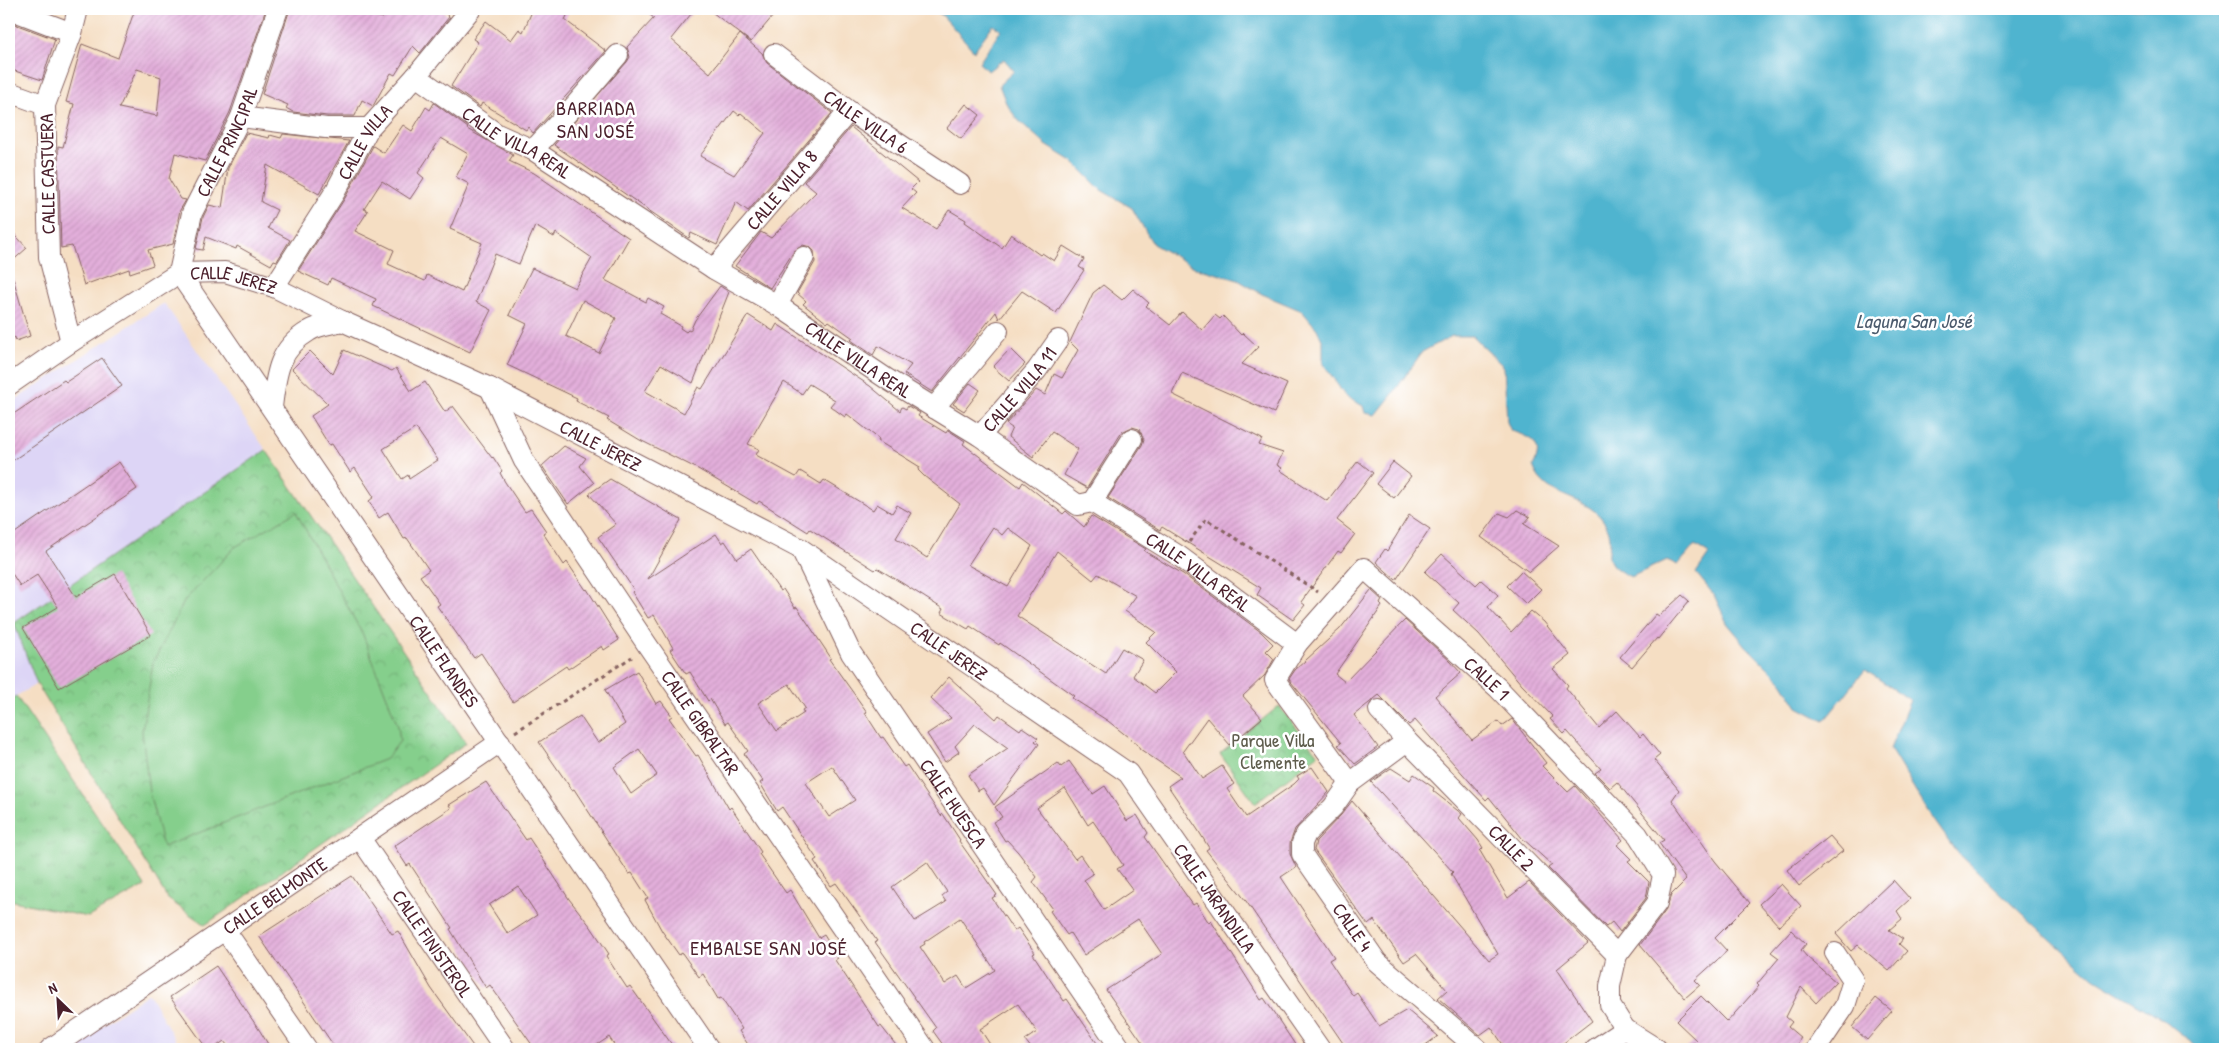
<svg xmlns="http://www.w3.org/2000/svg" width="2234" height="1058" font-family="'Patrick Hand',sans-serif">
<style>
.built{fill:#ddd5f6}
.grass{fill:url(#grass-tufts);stroke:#68775c}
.park{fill:url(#park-crowns);stroke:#68775c}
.pitch{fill:#85cf8c;stroke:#68775c}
.water{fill:#50b4cf;stroke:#4d6a7d}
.building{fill:url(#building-hatch);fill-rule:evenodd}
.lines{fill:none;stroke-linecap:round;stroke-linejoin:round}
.minor-casing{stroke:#866260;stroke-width:22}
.path{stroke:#866260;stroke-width:3;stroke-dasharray:4 4;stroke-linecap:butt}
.minor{stroke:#fff;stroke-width:20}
.labels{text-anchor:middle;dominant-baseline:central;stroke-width:5;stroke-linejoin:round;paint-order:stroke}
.street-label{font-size:19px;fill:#4a1f2b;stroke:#fff}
.park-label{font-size:19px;fill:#5f5d4d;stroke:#fff}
.neighbourhood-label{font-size:20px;letter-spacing:1px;fill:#4a1f2b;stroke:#fff}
.water-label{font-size:20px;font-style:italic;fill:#4c5b6d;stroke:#fff}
</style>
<defs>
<pattern id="grass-tufts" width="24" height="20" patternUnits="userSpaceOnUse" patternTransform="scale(1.25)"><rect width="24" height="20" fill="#85cf8c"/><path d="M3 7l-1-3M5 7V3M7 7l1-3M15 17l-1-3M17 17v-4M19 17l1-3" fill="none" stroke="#74b179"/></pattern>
<pattern id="park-crowns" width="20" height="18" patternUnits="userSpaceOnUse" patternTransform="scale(1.25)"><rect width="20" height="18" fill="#85cf8c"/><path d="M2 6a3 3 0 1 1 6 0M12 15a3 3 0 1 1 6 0" fill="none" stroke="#74b179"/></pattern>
<pattern id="building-hatch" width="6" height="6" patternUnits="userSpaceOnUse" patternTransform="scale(1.25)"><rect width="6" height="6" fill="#e3afdb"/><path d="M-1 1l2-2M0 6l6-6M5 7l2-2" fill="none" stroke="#c496bc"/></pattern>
</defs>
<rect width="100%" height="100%" fill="#fff"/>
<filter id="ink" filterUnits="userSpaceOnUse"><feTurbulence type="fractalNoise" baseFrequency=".02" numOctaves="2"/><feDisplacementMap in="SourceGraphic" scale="10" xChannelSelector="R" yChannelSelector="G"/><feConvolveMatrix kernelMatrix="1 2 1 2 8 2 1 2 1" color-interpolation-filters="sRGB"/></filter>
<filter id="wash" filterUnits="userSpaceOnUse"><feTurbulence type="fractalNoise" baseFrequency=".0096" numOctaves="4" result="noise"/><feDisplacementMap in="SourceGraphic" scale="20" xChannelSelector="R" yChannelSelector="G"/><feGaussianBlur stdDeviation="1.12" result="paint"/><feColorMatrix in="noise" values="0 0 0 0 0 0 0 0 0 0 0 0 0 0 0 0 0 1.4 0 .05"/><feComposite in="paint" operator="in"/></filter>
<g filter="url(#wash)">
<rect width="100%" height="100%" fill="#f5dec3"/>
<g class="built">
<polygon points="164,303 266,450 15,622 37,684 9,700 9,404"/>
<polygon points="149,993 180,1049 67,1049"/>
</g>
<polygon class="grass" points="16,696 145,886 88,917 9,900 9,700"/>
<g class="park">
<polygon points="266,450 466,743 205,925 168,899 37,684 14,623"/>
<polygon points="1279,706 1318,755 1255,803 1220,754"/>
</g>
<polygon class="pitch" points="296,512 363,635 398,726 400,741 386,759 163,847 149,792 142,731 153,663 185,600 235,547"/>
<path class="water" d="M931 9H2225V1049H2201L2163 1020 2094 978 2039 929 1956 851 1929 813 1890 749 1910 700 1865 670 1824 721 1798 707 1782 682 1747 647 1727 623 1714 595 1696 573 1709 554 1695 545 1678 565 1667 560 1631 577C1593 560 1618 549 1607 527 1590 492 1546 503 1533 466 1545 444 1531 437 1511 431L1507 422 1504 367 1472 336H1452L1422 352 1392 395 1376 415 1365 413 1363 406 1345 396 1323 363V342L1317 329 1302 311 1262 294 1238 280 1194 267 1153 244 1132 208 1101 190 1072 161 1046 145 1017 119 1006 103 999 85 1014 71 1004 59 988 71 979 63 1001 30 993 25 974 51 942 15Z"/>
<g id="blocks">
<g class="building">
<path d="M135 9H266L230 112 205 161 175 153 169 179 181 199 186 200 180 210 173 244 148 250 153 265 130 273 129 269 84 285 72 246 61 248 58 146 63 147 74 104 66 102 82 44 118 58ZM137 69 161 77 157 116 119 108Z"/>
<polygon points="290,9 357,9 382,18 390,9 441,9 449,17 420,53 413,46 395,75 391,73 373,106 362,100 355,116 327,116 293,112 286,108 288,105 262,94"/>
<polygon points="533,9 570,9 565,20 606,51 533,133 528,127 526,130 482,103 480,107 451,86 478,42 473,39 486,21 511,40 519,29 523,32"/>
<path d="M642 9H695L671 39 710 73 740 34 762 53 767 63 832 113 748 211 736 202 717 245 691 233 689 238 554 145 627 62 630 57 627 47 654 18ZM734 111 739 115 741 113 765 133 734 175 700 156Z"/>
<polygon points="708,9 779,9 751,42"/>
<polygon points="9,22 55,39 42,80 9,69"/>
<path d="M434 103 468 128 467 129 513 155 509 161 534 173 629 238 605 280 646 302 648 298 664 307 660 314 681 326 680 328 686 332 688 330 690 331 695 320 720 286 729 292 693 383 661 364 645 391 684 413 698 387 702 389 748 315 773 331 777 324 870 386 900 411 902 407 906 409 908 406 920 413 918 416 946 433 948 430 965 441 963 444 1020 487 1023 482 1063 514 1066 511 1084 527 1091 516 1146 549 1144 551 1183 574 1261 632 1273 644 1266 651 1274 659 1265 675 1243 696 1262 718 1230 745 1207 718 1183 751 1202 779 1222 766 1234 784 1227 789 1246 817 1294 784 1299 779 1297 776 1312 767 1329 792 1295 829 1290 843V854L1296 867 1281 877 1334 957 1329 960 1353 996 1357 993 1379 1026 1407 1010 1438 1036 1420 1049H1347L1246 901 1206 850 1209 848 1198 830 1168 786 1181 777 1140 749 1138 745 1108 721 1072 698 1074 696 1000 643 999 645 970 626 968 629 941 613 943 609 902 583 877 568 875 570 810 529 808 532 759 501 757 504 698 469 640 440 607 420 609 418 576 401 577 398 507 365 527 324 509 315 532 268 575 288 592 258 556 233 554 237 535 226 519 264 495 254 476 302 491 310 470 352 373 306 376 299 331 278 328 285 298 271 345 198 373 146 384 153 403 125 412 131 426 107 430 110ZM441 138 468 154 456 177 469 184 450 229 482 243 462 292 427 275 425 281 388 264 394 250 355 231 368 211 364 209 382 181 410 199 424 178 418 173ZM583 300 616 318 599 353 566 336ZM784 382 802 394 809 384 835 400 830 406 845 417 847 414 879 439 878 441 920 467 918 470 924 476 960 504 927 558 896 538 911 513 897 505 892 513 877 504 873 510 824 480 821 484 800 471 796 477 756 455 759 449 748 444ZM993 527 1002 535 1008 528 1032 546 1008 587 968 565ZM1057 551 1093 580 1098 574 1136 596 1125 611 1156 632 1146 642 1176 672 1155 693 1133 676 1143 660 1122 648 1106 674 1017 616Z"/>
<polygon points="966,104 980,115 961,139 947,128"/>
<polygon points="851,127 918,182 911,189 916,193 902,208 936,229 949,210 966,220 965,222 1002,248 1011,234 1040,255 1042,253 1054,261 1063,246 1084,259 1079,267 1084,270 1056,313 1022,291 999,319 996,312 932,392 904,374 911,365 878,346 873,355 851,340 853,338 829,321 827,323 803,304 806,301 797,293 815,262 814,251 810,247 803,245 794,251 770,288 735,266 761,232 771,238 816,192 804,182"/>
<polygon points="246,133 269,138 270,135 281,138 283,134 349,141 319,194 267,165 261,202 277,210 268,228 290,240 277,261 274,260 271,265 237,246 236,249 206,237 203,250 196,249 203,217 209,205 222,208 228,168"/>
<polygon points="9,228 27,248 9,264"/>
<polygon points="13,278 30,336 16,341 15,337 9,341 9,279"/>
<polygon points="1103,285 1122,300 1133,289 1149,303 1146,306 1170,325 1182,312 1202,330 1215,315 1220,319 1223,316 1241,335 1243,333 1258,347 1242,364 1287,384 1274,413 1182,373 1172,394 1262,439 1259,445 1283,453 1277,465 1282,468 1280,470 1327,501 1358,461 1373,473 1337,520 1355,534 1341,553 1338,551 1301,602 1305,605 1293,620 1257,595 1261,588 1162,527 1160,530 1108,498 1142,445 1144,439 1139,429 1132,427 1122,432 1087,488 1064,475 1078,449 1052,432 1033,457 1008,437 1012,428 1006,424 1036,390 1045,395 1054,374 1062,378 1078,350 1070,342 1093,293"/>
<polygon points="1010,349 1025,364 1009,381 993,367"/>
<path d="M344 350 392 371 396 368 411 391 425 382 445 412 453 406 492 458 493 457 502 471 500 473 505 482 525 512 531 509 546 531 543 533 564 565 567 562 586 590 587 589 619 640 604 650 602 646 568 669 566 666 513 702 481 653 474 658 437 606 440 604 420 576 429 570 407 538 404 539 388 512 379 518 369 501 374 497 355 468 350 472 332 444 329 445 311 416 328 404 292 369 310 351 333 374ZM416 428 438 460 409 479 408 475 402 479 383 449Z"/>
<polygon points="102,358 122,386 9,463 9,417 64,380 66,382"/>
<polygon points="970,383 980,390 964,411 953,404"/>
<polygon points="564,446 586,458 580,466 594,483 568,504 542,466"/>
<polygon points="119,462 137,489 46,551 76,597 115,574 151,635 59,688 23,628 58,607 37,575 20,586 9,569 9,537"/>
<polygon points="1393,462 1411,476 1394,498 1376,484"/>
<path d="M610 479 681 520 648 579 716 534 722 543 725 541 737 559 751 549 780 591 783 589 795 608 797 607 831 658 829 659 867 712 865 713 881 738 883 737 904 767 907 765 941 816 943 814 960 840 959 841 997 895 992 898 1014 931 1018 928 1035 953 1033 954 1064 1001 1067 999 1101 1049H1032L1025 1040 1037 1032 1018 1004 980 1029 993 1049H946L933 1031 936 1028 875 942 877 941 856 911 836 883 831 886 814 861 817 859 782 807 777 811 760 783 763 781 744 754 748 751 728 722 725 724 710 699 708 701 690 672 686 674 670 650 673 648 654 615 648 618 632 592 634 590 598 537 616 524 589 494ZM789 684 805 708 802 710 804 713 777 731 758 703ZM832 766 855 800 829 817 806 783ZM927 862 947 892 942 896 946 902 915 921 892 887ZM960 918 995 970 966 988 958 976 945 984 920 947 925 944 924 942Z"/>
<polygon points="1517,510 1530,517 1524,524 1559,546 1529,572 1481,537 1499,513 1509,517"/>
<polygon points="1409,515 1430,529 1396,580 1376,562 1385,549 1387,551"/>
<polygon points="1442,554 1476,585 1481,580 1498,595 1488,607 1511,632 1531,611 1544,622 1570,655 1553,669 1568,685 1566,688 1599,728 1617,711 1640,737 1643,734 1660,755 1654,760 1679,790 1672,800 1715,861 1750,903 1715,938 1727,951 1695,980 1700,985 1685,998 1640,945 1666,910 1671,895 1686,880 1659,843 1664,840 1617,782 1610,788 1595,773 1601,769 1567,731 1564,734 1550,719 1553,717 1522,685 1479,634 1453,610 1459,603 1425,572"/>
<polygon points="1521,571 1541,589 1526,604 1507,586"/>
<polygon points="1371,590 1382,600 1380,604 1382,606 1335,674 1345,682 1405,620 1450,661 1461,673 1435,696 1472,740 1498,721 1502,726 1512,719 1546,763 1542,766 1568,792 1575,786 1623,840 1617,845 1631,859 1628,861 1649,882 1646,898 1620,932 1612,922 1606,927 1548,868 1552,865 1522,838 1489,797 1486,800 1415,720 1409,725 1379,695 1354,715 1378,747 1355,764 1338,745 1341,743 1291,682 1289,679 1295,670 1340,629"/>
<polygon points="1682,595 1689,601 1658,639 1657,638 1632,667 1620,657 1656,614 1659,616"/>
<path d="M637 671 656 704 661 701 672 716 669 718 696 756 698 755 729 809 731 807 761 852 759 854 786 893 790 890 819 938 824 935 838 958 835 960 860 998 879 1027 881 1026 899 1049H751L739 1031 742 1029 721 998 718 999 703 974 699 977 682 953 679 955 662 931 645 900 648 898 632 873 629 874 574 789 572 790 539 742 580 716 598 743 625 724 605 690ZM639 749 657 775 631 794 614 767Z"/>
<polygon points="949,677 996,719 999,715 1020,730 1022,727 1038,738 1035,741 1039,744 994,805 983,788 978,791 968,775 1008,748 975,724 955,746 959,752 945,762 927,734 951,718 930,698"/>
<path d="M1069 761 1093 794 1105 786 1127 821 1137 815 1148 833 1145 837 1193 905 1196 903 1209 923 1211 921 1261 1000 1264 998 1298 1049H1147L1106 990 1162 954 1138 919 1084 955 1070 933 1067 935 1050 911 1053 909 1033 882 1037 877 1018 852 1007 840 1005 841 993 822 1002 817 995 807 1058 763 1061 767ZM1065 788 1088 825 1093 821 1123 865 1117 869 1133 890 1104 910 1084 880 1093 874 1080 855 1075 859 1037 808Z"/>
<polygon points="1391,768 1410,780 1414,774 1434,788 1433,791 1462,814 1459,818 1478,840 1483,848 1480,851 1508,898 1529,882 1588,943 1557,969 1592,1021 1556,1049 1506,1049 1491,1027 1480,1035 1438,998 1447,990 1416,954 1404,962 1374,920 1368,925 1314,850 1316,841 1341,815 1352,801 1489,960 1498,954 1451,874 1453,872 1371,782"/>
<path d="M486 782 526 840 529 838 569 899 591 927 609 954 606 956 627 988 630 986 675 1049H617L609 1037 591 1049H535L490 985 486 988 450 929 452 928 410 864 407 866 394 846 451 808 449 805ZM518 886 537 915 508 934 489 905Z"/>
<polygon points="1830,836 1843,851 1799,886 1787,870"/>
<polygon points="352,876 392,934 398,931 431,988 475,1049 336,1049 259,936"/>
<polygon points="1893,880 1910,899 1897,911 1902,919 1889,930 1903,939 1899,944 1907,951 1889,971 1858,945 1851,951 1836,934"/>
<polygon points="1781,884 1801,906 1779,926 1759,904"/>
<polygon points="1791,930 1806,944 1801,950 1807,957 1836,982 1816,1003 1801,987 1786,1017 1792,1022 1788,1027 1801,1038 1793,1049 1686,1049 1696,1040 1676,1021 1701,996 1727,1022 1759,986 1757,984 1779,958 1771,952"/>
<polygon points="216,966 260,1031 271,1049 230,1049 224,1041 213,1049 207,1049 170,997"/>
<polygon points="1876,998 1892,1011 1867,1040 1852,1027"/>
</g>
</g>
</g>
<g filter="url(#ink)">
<use href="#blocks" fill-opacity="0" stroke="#866260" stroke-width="1"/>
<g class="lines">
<g class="minor-casing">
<g id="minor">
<polyline points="9,9 72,33"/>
<path id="s1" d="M774 54 849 111 960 184"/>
<path id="s2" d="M416 76 497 134 533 150 714 269 777 305 887 379 980 436 1078 505 1092 502 1179 556 1297 644"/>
<polyline points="9,92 45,105"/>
<polyline points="241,117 326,128 369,128"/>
<polyline points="533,150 576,104 618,55"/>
<path id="s3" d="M714 269 849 111"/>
<path id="s4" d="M179 273 709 1049"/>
<path id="s5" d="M179 273 192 213 241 117 278 9"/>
<path id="s6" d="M274 287 335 192 369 128 416 76 471 9"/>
<polyline points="777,305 804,257"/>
<polyline points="71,342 49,257 45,105 72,33 78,9"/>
<path id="s7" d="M9 385 71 342 179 273 225 272 274 287 342 321 490 388 801 549 1128 773 1320 1049"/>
<path id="s8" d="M490 388 524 461 648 646 925 1049"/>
<path d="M272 407C276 375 278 349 309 331 318 325 332 324 342 321"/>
<polyline points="934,408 998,331"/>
<path id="s9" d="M980 436 1037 370 1058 340"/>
<polyline points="1092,502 1132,439"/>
<path id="s10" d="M802 551 851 653 1121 1049"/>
<path id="s11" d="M1379 710 1407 741 1617 955"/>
<path id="s12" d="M1407 741 1350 783 1333 807 1306 834 1302 843V854L1377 962 1478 1049"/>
<path id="s13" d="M1350 783 1275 680 1297 644 1364 568 1498 688 1638 835 1663 875 1657 903 1617 955 1610 986V1005L1625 1029"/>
<path id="s14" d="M360 838 505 1049"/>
<polyline points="225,930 307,1049"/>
<path id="s15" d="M50 1049 500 742"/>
<polyline points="1595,1049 1625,1029 1657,1049"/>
<polyline points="1816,1049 1845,1006 1853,980 1835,953"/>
</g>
</g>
<g class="path">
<polyline points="1189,542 1206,519 1318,592"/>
<polyline points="515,732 632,657"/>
</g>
<use href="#minor" class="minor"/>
</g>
</g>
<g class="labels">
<g class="street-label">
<text stroke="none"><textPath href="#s1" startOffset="114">CALLE VILLA 6</textPath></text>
<text stroke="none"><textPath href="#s5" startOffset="141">CALLE PRINCIPAL</textPath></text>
<text stroke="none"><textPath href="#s6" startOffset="171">CALLE VILLA</textPath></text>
<text stroke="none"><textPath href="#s2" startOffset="121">CALLE VILLA REAL</textPath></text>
<text transform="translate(47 174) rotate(-91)">CALLE CASTUERA</text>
<text stroke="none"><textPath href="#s3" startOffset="104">CALLE VILLA 8</textPath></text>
<text stroke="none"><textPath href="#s7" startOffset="259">CALLE JEREZ</textPath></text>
<text stroke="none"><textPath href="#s2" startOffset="526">CALLE VILLA REAL</textPath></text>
<text stroke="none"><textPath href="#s9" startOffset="61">CALLE VILLA 11</textPath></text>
<text stroke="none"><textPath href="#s7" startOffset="664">CALLE JEREZ</textPath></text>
<text stroke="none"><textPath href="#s2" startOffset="931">CALLE VILLA REAL</textPath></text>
<text stroke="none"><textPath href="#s7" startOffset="1069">CALLE JEREZ</textPath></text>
<text stroke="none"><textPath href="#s4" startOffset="470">CALLE FLANDES</textPath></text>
<text stroke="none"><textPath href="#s13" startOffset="436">CALLE 1</textPath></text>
<text stroke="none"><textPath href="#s8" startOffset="396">CALLE GIBRALTAR</textPath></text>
<text stroke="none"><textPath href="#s10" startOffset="295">CALLE HUESCA</textPath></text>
<text stroke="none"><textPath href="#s11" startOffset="191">CALLE 2</textPath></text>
<text stroke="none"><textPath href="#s15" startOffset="272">CALLE BELMONTE</textPath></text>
<text stroke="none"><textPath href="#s7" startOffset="1438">CALLE JARANDILLA</textPath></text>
<text stroke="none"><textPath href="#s12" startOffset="248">CALLE 4</textPath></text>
<text stroke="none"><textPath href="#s14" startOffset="128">CALLE FINISTEROL</textPath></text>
</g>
<g class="park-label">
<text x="1273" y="740">Parque Villa<tspan x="1273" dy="22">Clemente</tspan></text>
</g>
<g class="neighbourhood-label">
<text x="596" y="107">BARRIADA<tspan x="596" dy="23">SAN JOSÉ</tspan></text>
<text x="769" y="947">EMBALSE SAN JOSÉ</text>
</g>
<g class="water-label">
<text x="1914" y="320">Laguna San José</text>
</g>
</g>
<rect width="2234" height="1058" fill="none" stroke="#fff" stroke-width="30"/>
<g transform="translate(58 1000) rotate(335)" stroke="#ffffff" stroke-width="4" paint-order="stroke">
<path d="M0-4L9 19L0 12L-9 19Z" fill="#4a1f2b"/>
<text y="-8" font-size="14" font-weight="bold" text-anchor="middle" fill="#4a1f2b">N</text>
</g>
</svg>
